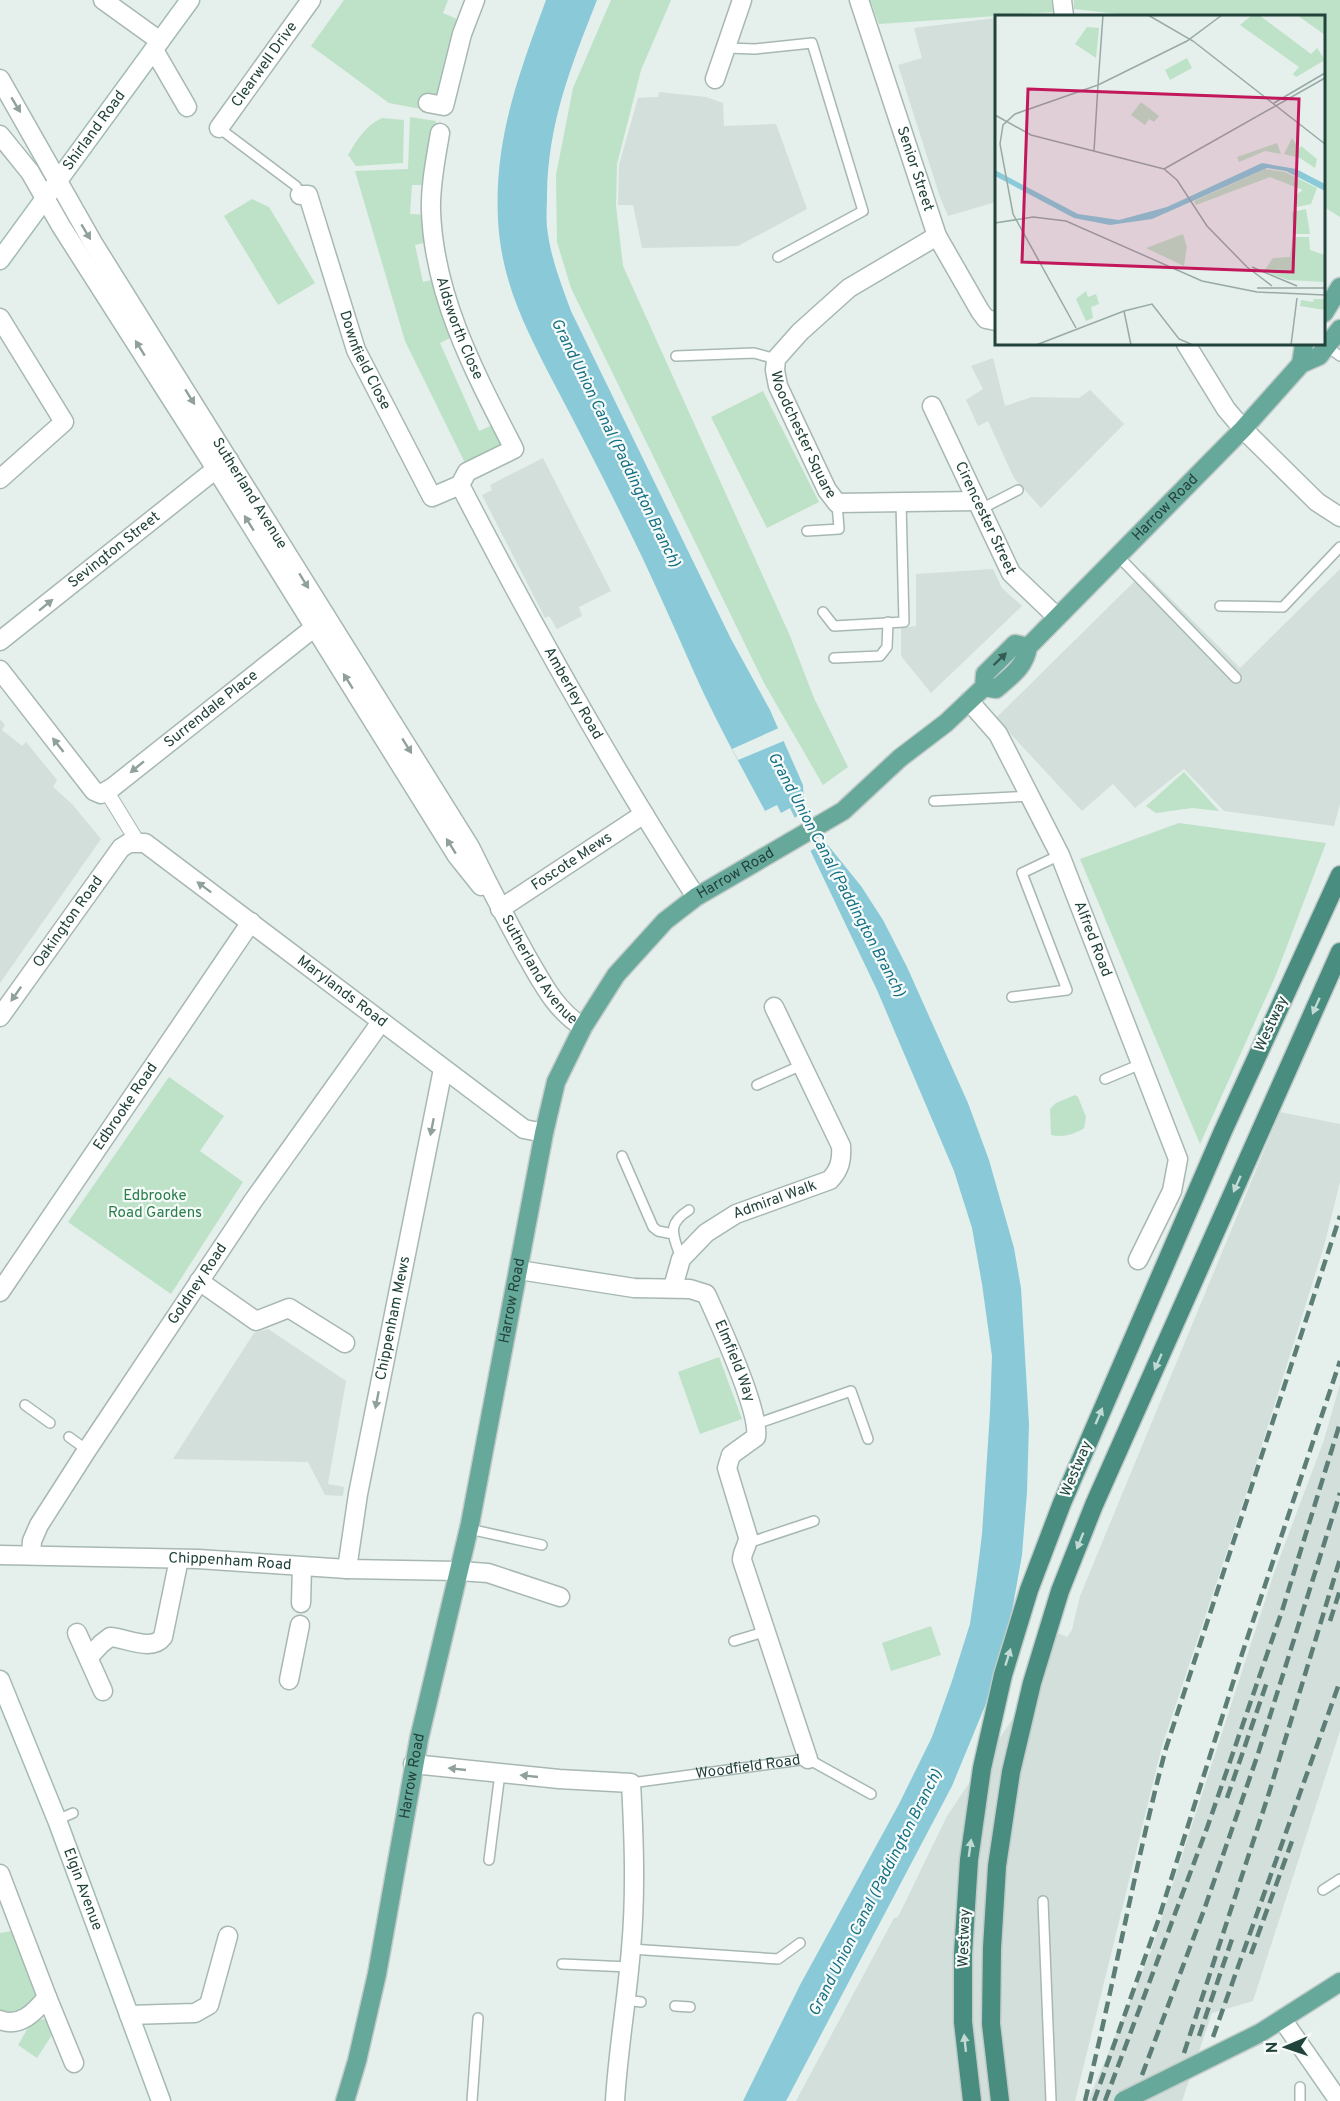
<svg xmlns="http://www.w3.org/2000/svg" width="1340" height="2101" font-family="Overpass,sans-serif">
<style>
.built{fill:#d3dfda}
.green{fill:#bde2c7}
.water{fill:#8acad8}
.pier{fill:#e5efeb}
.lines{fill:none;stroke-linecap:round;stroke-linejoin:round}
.service-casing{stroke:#a7b8b3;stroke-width:12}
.pedestrian-casing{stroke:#a7b8b3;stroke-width:16}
.minor-casing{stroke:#a7b8b3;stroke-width:21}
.tertiary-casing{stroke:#a7b8b3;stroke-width:21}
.secondary-casing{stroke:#a2bcb3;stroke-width:21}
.primary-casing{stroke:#c1cac8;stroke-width:21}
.trunk-casing{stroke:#c1cac8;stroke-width:21}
.service{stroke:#fff;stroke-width:9}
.pedestrian{stroke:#fff;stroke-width:14}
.minor{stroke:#fff;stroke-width:18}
.tertiary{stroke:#fff;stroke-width:18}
.secondary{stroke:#fff;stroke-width:18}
.primary{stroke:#66a899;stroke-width:18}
.trunk{stroke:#488d7f;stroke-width:18}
.rail{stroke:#5d7e76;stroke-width:4.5;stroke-dasharray:12 6;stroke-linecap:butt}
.primary-bridge-casing{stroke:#c1cac8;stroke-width:21;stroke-linecap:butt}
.primary-bridge{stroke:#66a899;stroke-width:18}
.oneway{fill:#90a19d}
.oneway2{fill:#335c52}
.oneway3{fill:#c2dad4}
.labels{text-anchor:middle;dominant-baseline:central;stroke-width:4.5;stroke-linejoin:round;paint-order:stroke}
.street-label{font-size:15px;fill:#22433b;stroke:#f6fbf9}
.park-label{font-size:15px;fill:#297e4b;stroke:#f6fbf9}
.water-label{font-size:16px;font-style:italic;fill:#167085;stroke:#f6fbf9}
.inset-road{fill:none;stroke:#97aaa5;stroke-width:1.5}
.view{fill:#c2185b;fill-opacity:0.15;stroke:#c2185b;stroke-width:3}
.inset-edge{fill:none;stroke:#22433b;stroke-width:3}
</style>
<rect width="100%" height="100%" fill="#e5efeb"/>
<g class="built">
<polygon points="996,18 996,202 948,216 940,197 898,65 922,58 914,28"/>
<polygon points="659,92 706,97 723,103 724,126 776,124 807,209 738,246 642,248 633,205 618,205 619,165 638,98 658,97"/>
<polygon points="993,358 1005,406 1032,397 1079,398 1090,390 1124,424 1041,508 1014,478 988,421 978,426 966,400 983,389 971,366"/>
<polygon points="543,458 611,591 579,607 582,616 557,629 549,616 545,618 482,495 492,490 490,485"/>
<polygon points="993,569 1002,588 1022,606 931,693 901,656 901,628 916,626 916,574"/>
<polygon points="1340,569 1340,804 1334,826 1224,811 1184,769 1135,808 1113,784 1082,811 996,718 1144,572 1240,668"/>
<polygon points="0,719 5,725 2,730 22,746 26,742 57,780 53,787 72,804 101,839 0,983"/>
<polygon points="1280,1112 1340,1124 1340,1182 1324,1246 1255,1467 1162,1746 1075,2101 796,2101 894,1918 898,1917 947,1816 1036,1684 1055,1632 1067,1637 1072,1630 1080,1596"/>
<polygon points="268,1329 346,1381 328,1484 344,1487 343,1496 325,1495 308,1462 173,1459 254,1333"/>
<polygon points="1340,1384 1340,1731 1253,2001 1212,2013 1182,2101 1088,2101 1151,1951 1274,1573 1324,1440"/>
</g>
<g class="green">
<polygon points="344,0 448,0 443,13 457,19 444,65 437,98 425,95 421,109 389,103 311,46"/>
<polygon points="611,0 671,0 641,70 617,164 616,206 623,266 790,636 814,698 848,767 823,785 764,683 571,288 557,242 556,175 573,88"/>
<polygon points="870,0 1051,0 1053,12 879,24"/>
<polygon points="1074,0 1340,0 1340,217 1324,207 1324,16 1137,16 1074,9"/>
<polygon points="410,117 436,121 426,185 412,185 410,214 425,215 428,242 415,245 423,282 436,279 452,337 440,343 479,431 493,425 504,445 466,465 405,341 355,171 408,169"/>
<path d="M382 118 404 120 403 163 356 166 348 155C357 140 365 126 382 118Z"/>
<polygon points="252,199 269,207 315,283 278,305 224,216"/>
<polygon points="763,391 819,502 767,528 711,417"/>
<polygon points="1184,772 1219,811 1192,808 1156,813 1146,806"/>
<polygon points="1179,823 1326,843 1276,975 1200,1144 1080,859"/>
<polygon points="169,1077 224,1116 200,1151 243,1182 171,1294 68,1222"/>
<path d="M1075 1095 1078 1097 1086 1117 1084 1128C1075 1134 1062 1138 1051 1135L1050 1109 1056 1103Z"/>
<polygon points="719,1357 742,1419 700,1434 678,1372"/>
<polygon points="931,1626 941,1655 891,1671 882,1643"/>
<path d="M18 1930C25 1949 51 1996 26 2010 20 2013 12 2013 7 2014L0 2010V1933Z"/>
<path d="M43 2019 47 2021 53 2031 50 2038 37 2058 18 2045C25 2034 29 2021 43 2019Z"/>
</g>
<path class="water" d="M546 0H597C571 66 548 123 547 195 547 205 546 216 547 227 550 256 561 284 571 311L731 639 770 710 803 785 804 803 827 844 861 886 883 920 907 967 968 1103 989 1160 1014 1248 1021 1288 1029 1424 1027 1492 1022 1555 1012 1611 999 1663 985 1706 952 1786 786 2101H743L800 1985 899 1804 932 1737 952 1681 970 1624 977 1575 982 1534 990 1412 992 1356 982 1284 972 1228 954 1171 877 990 790 808 781 813 777 805 765 811C740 764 714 718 693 670 671 620 649 570 625 522 603 477 580 433 557 389 528 333 501 284 498 219 494 138 519 74 546 0Z"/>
<g class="pier">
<polygon points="781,727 786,740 738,760 732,749"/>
<polygon points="811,809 829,841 808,852 792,819"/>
</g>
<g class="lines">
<g class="service-casing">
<g id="service">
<polyline points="727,48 755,49 812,43 863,211 778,257"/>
<polyline points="219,128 296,186 300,195"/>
<polyline points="1325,345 1340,356"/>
<polyline points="676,356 754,353 776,359"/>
<polyline points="981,509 1018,490"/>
<polyline points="807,531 839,529 837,503"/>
<polyline points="1118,556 1236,678"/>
<polyline points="1220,606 1283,607 1340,547"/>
<polyline points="823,612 834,626 904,622 901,503"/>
<polyline points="834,658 880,656 887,647 888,622"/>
<polyline points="934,801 1031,796"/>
<polyline points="1012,997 1067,990 1022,873 1060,855"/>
<polyline points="1105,1079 1141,1064"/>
<polyline points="757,1085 802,1065"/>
<polyline points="622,1156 653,1227 658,1231 673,1234"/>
<path d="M681 1259C674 1236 665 1225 689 1210"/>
<polyline points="25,1405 50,1423"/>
<polyline points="756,1424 851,1391 868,1439"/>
<polyline points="69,1437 87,1450"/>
<polyline points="469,1529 542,1545"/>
<polyline points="748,1543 814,1521"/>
<polyline points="734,1641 767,1631"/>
<path id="s1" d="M631 1783 808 1759 871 1794"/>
<polyline points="57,1820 73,1813"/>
<polyline points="489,1860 500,1773"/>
<polyline points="1323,1890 1340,1879"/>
<polyline points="1043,1901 1051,2101"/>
<polyline points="631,1949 778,1959 800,1943"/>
<polyline points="562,1964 629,1967"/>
<polyline points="625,2000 641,2002"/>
<polyline points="675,2006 690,2007"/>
<polyline points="1300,2087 1300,2101"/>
<polyline points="472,2101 478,2018"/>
</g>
</g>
<g class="pedestrian-casing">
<polyline id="pedestrian" points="107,792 137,841"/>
</g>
<g class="minor-casing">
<g id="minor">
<polyline points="103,0 160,41"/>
<path id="s2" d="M859 0 937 236 980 311 986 319 996 321"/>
<polyline points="1062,0 1064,16"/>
<polyline points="154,50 187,107"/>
<polyline points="715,79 742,0"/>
<polyline points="428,103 444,106 462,34 475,0"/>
<path id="s3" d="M219 128 311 0"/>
<path id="s4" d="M440 133C436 158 430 185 431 211 434 297 475 373 514 449L467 472 460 485"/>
<path id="s5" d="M300 195H308L356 350 432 497 460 485"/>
<path id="s6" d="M937 236 849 288 800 332 776 359 775 370 778 386 827 490 837 503 977 501"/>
<polyline points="0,318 64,422 0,479"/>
<polyline points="1186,344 1226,409 1243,429 1317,502 1340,517"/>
<path id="s7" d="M932 406 1011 573 1057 617"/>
<path id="s8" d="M460 485C533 626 610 764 696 897"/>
<path id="s9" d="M0 641 216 469 229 460"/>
<path id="s10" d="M0 670 94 791 101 794 113 787 325 619"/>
<path id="s11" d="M969 701 998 734 1060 855 1178 1159 1172 1191 1138 1260"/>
<path id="s12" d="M500 909 644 814"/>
<path id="s13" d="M0 1017 121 848 129 843H145L524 1129 544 1133"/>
<path id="s14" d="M519 1270 634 1288 690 1289 706 1294 708 1298C721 1327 760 1411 756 1437L731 1455 727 1468 748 1537C748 1546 742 1551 742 1560L808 1759"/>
<polyline points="199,1281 256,1321 289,1308 345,1343"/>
<path id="s15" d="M673 1287 681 1259 706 1233 736 1214 830 1180C840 1169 842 1160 841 1146L774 1007"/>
<path id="s16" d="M0 1292 251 922"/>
<path id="s17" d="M31 1555 32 1541 39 1525 87 1450 253 1201 381 1022"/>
<path id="s18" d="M347 1569 358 1494 443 1069"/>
<polyline points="459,1571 488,1573 560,1597"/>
<polyline points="301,1603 302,1567"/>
<polyline points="77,1633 103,1691"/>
<path d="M89 1657 101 1644 110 1637C126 1638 152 1652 163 1637L179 1559"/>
<polyline points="289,1680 300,1625"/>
<path d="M413 1764 559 1779 631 1783C634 1839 636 1894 631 1949 627 2000 618 2050 615 2101"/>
<path d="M0 1874 47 1997C35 2012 20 2028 0 2020"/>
<polyline points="47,1997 74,2063"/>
<polyline points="129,2015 195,2013 209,2005 228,1936"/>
<polyline points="1282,2019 1339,2101"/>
</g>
</g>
<g class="tertiary-casing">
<g id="tertiary">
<path id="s19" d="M0 79 93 243 470 847C488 884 506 919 526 955 542 982 555 1010 583 1027"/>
<polyline points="0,135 30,172 61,226 216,469 457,856 481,886"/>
<path id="s20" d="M0 1555 198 1559 347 1569 459 1571"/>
</g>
</g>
<g class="secondary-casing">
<g id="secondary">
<path id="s21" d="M0 260 190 0"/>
<path id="s22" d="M0 1680 57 1820 161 2101"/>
</g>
</g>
<g class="primary-casing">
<g id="primary">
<polyline points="1324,313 1340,287"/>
<polyline points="1301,364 1304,344"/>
<path id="s23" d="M984 687 996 689C1011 676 1025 667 1028 647L1243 429 1301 364 1319 356 1340 329"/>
<polyline points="1260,2033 1340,1982"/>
<path id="s24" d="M345 2101 357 2061 377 1974 419 1739 470 1524 544 1133 556 1082 583 1027 616 975 665 921 696 897 843 811 900 758 946 723 984 687 985 674 1015 644 1028 647"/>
</g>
</g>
<g class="trunk-casing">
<g id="trunk">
<polyline points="972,2101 963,2022 963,1954 969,1860 982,1768 1003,1675 1029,1590 1062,1503 1223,1131 1340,875"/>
<polyline points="1000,2101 991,2024 992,1948 997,1866 1011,1772 1032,1683 1060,1591 1094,1505 1340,952"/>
</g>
</g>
<use href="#service" class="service"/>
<use href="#pedestrian" class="pedestrian"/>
<use href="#minor" class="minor"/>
<use href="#tertiary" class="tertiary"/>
<use href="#secondary" class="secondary"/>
<use href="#primary" class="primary"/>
<use href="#trunk" class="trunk"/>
<g class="rail">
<polyline points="1330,1621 1340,1590"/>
<polyline points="1227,1798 1267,1682"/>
<polyline points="1251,1954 1292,1841"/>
<polyline points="1199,2036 1232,1939"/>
<polyline points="1213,2037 1340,1681"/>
<polyline points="1184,2053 1269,1793 1340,1559"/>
<polyline points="1142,2075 1204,1910 1258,1754 1340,1493"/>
<path d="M1085 2101C1114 1984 1135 1865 1166 1748L1340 1216"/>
<polyline points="1094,2101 1158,1921 1242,1654 1340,1361"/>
<polyline points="1105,2101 1207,1828 1282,1611 1340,1423"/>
</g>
<g class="primary-bridge-casing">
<polyline id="primary-bridge" points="1123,2101 1260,2033"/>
</g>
<use href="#primary-bridge" class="primary-bridge"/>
</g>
<defs><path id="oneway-solid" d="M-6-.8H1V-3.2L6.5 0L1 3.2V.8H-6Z" transform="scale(1.5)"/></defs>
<g class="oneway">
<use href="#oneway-solid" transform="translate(16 105) rotate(59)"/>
<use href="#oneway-solid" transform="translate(86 232) rotate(59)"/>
<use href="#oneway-solid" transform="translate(140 348) rotate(-122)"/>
<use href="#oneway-solid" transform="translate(190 397) rotate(58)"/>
<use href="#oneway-solid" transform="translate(249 523) rotate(-122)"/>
<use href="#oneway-solid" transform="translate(304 581) rotate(58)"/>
<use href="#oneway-solid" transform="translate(46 605) rotate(-39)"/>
<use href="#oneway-solid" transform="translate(348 681) rotate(-122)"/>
<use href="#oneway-solid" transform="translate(58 745) rotate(-128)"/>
<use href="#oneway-solid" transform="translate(407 746) rotate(58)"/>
<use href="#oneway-solid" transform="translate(137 767) rotate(141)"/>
<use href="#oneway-solid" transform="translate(451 846) rotate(-122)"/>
<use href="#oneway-solid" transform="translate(204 887) rotate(-143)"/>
<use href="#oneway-solid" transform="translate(16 994) rotate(125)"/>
<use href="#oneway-solid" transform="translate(432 1127) rotate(101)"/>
<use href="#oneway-solid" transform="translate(377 1400) rotate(101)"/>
<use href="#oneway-solid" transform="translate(457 1769) rotate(-174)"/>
<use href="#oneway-solid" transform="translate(529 1776) rotate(-174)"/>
</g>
<use class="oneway2" href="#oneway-solid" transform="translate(1000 659) rotate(-44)"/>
<g class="oneway3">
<use href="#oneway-solid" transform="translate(1316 1006) rotate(114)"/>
<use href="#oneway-solid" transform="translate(1237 1184) rotate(114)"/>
<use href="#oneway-solid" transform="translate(1158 1362) rotate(114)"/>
<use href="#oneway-solid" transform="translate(1099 1416) rotate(-67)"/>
<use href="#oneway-solid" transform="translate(1080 1541) rotate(112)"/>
<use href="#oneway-solid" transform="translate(1008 1657) rotate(-73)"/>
<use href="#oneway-solid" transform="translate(970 1848) rotate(-82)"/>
<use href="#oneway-solid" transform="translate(965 2043) rotate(-96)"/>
</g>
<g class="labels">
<g class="street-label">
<text stroke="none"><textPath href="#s3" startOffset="78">Clearwell Drive</textPath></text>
<text stroke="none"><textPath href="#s21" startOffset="160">Shirland Road</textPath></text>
<text stroke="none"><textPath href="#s2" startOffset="178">Senior Street</textPath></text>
<text stroke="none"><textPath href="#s4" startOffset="200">Aldsworth Close</textPath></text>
<text stroke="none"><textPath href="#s5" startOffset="183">Downfield Close</textPath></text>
<text stroke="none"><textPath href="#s6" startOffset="286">Woodchester Square</textPath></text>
<text stroke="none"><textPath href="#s19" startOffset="484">Sutherland Avenue</textPath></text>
<text stroke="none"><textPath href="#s23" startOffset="262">Harrow Road</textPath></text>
<text stroke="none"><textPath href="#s7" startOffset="124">Cirencester Street</textPath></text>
<text stroke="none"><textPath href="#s9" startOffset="146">Sevington Street</textPath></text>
<text stroke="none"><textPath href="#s8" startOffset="237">Amberley Road</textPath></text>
<text stroke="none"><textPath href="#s10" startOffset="300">Surrendale Place</textPath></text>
<text stroke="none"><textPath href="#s12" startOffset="86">Foscote Mews</textPath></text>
<text stroke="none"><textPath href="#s24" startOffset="1322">Harrow Road</textPath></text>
<text stroke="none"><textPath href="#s13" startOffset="117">Oakington Road</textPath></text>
<text stroke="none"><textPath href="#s11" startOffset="270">Alfred Road</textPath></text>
<text stroke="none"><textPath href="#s19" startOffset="1042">Sutherland Avenue</textPath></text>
<text stroke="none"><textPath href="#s13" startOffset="480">Marylands Road</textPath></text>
<text transform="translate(1272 1024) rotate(-65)">Westway</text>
<text stroke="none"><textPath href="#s16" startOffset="224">Edbrooke Road</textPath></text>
<text stroke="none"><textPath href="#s15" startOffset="142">Admiral Walk</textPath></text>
<text stroke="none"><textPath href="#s17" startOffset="320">Goldney Road</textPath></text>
<text stroke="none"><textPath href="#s24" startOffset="818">Harrow Road</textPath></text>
<text stroke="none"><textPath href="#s18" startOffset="255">Chippenham Mews</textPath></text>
<text stroke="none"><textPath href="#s14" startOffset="262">Elmfield Way</textPath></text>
<text transform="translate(1077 1469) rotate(-67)">Westway</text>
<text stroke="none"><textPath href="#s20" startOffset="230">Chippenham Road</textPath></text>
<text stroke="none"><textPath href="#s1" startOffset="118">Woodfield Road</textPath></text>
<text stroke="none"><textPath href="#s24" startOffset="332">Harrow Road</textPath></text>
<text stroke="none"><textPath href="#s22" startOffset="225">Elgin Avenue</textPath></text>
<text transform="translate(965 1938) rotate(-88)">Westway</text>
</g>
<g class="park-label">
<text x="155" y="1196">Edbrooke<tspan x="155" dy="17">Road Gardens</tspan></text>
</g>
<g class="water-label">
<text transform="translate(615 443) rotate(64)">Grand Union Canal (Paddington Branch)</text>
<text transform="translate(836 875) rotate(62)">Grand Union Canal (Paddington Branch)</text>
<text transform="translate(876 1893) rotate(-63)">Grand Union Canal (Paddington Branch)</text>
</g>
</g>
<g transform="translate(995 15)">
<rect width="330" height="330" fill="#e5efeb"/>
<path d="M257 0H264L316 39 322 33 330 45 301 62 298 59 304 52 245 10ZM302 0H330V20ZM92 12 104 13 101 43 80 29ZM192 43 197 53 175 65 170 55ZM146 87 164 101 159 107 154 104 150 110 136 100ZM297 123 304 134 306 131 322 144 320 153 305 143 289 139ZM282 128 286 139 270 136 244 147 242 142ZM270 154 290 157 322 173 316 189 302 192 301 180 308 175 275 162 201 190 199 186ZM311 194 315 219H298L297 197ZM188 219 192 232 189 251 151 233ZM298 222H314L315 235 330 240V267L293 265 269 256 278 243 295 242ZM91 276 93 282 101 279 104 289 96 292 98 303 91 306 81 284ZM319 284H330V295L305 291 306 285 318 287Z" fill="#bde2c7"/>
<path d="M267 148 301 154 330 169V176L291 156 272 153 157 204 115 210 79 203 0 161V155L83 199 124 205 172 192Z" fill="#8acad8"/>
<path class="inset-road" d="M153 0 198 26 330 129M279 88 330 58M0 100 36 120 169 154 182 165 212 211 252 252 277 271M99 136 103 70 192 26 227 0M169 154 330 63M0 208 38 202 71 206 207 266 262 277 330 280M257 252 302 271M262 273H330M129 296 157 289 184 324 198 330H225M81 313 18 199 5 129 8 110 20 99 103 70 108 0M41 330 129 296 136 330M296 330 302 283"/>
<path class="view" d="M33 74 304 84 298 257 27 247Z"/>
<rect width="330" height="330" class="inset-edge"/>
</g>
<g transform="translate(1286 2047) rotate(268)" stroke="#f6fbf9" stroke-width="4.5" paint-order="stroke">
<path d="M0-4.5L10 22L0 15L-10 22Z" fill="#22433b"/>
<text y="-9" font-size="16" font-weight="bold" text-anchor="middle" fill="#22433b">N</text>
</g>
</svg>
